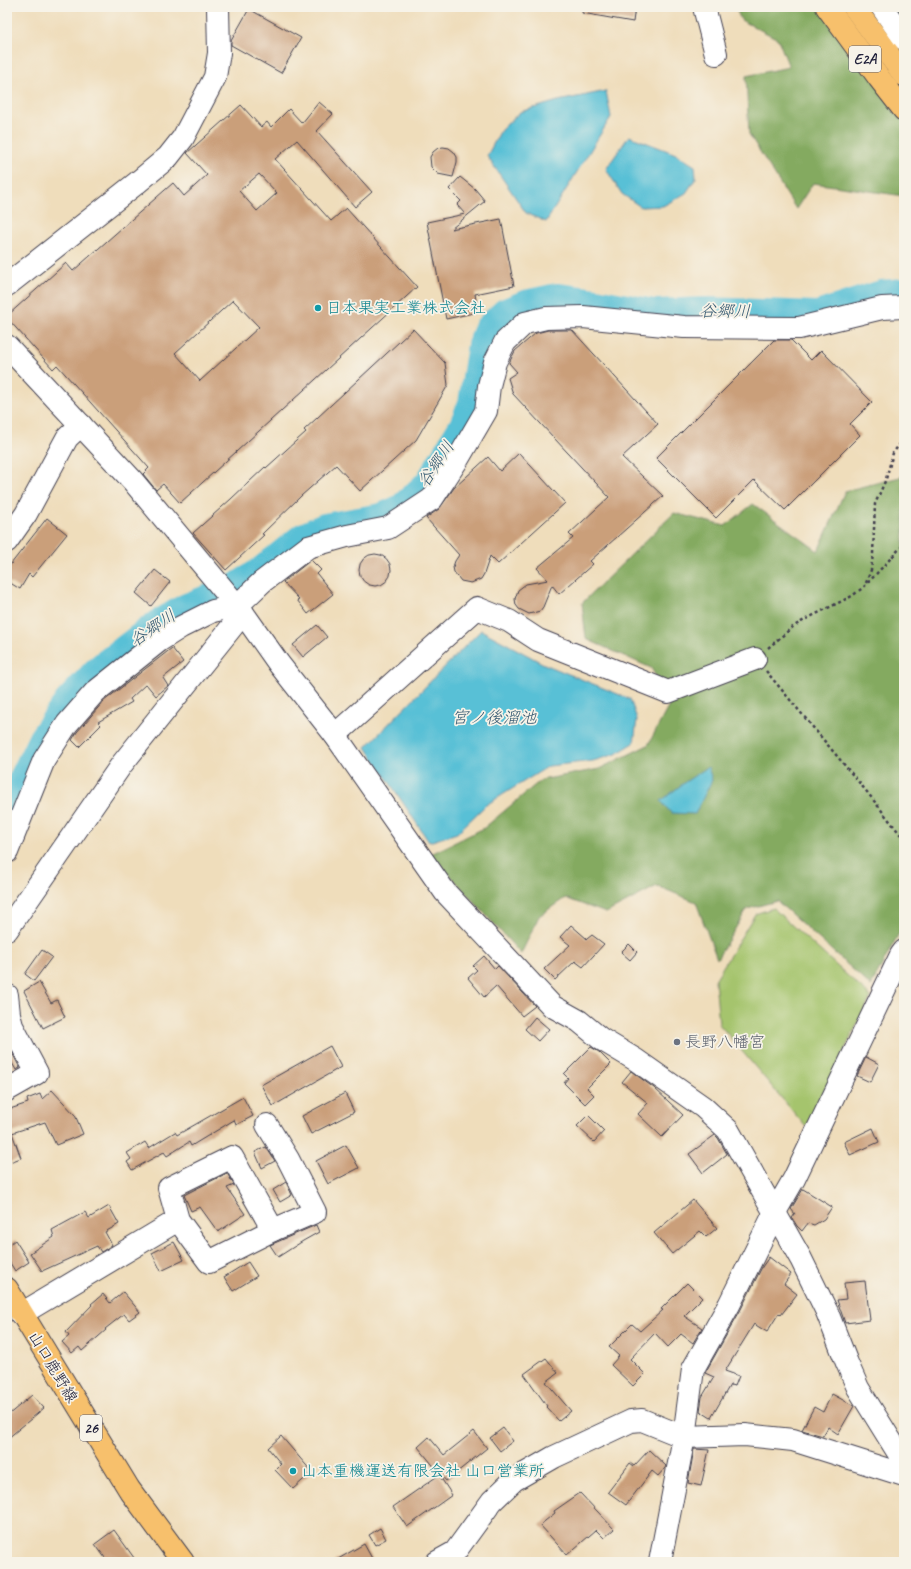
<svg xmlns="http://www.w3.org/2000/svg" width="911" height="1569" font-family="Caveat,'Klee One',sans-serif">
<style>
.green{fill:#a5c46d;stroke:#647354}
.forest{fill:#84aa60;stroke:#53664e}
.water{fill:#59c0d6;stroke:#3e7188}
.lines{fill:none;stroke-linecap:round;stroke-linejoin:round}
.river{stroke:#59c0d6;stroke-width:26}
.building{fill:#ca9f7a;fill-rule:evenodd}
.minor-casing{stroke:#413e4e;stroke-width:24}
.major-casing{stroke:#413e4e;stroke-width:24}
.highway-casing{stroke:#413e4e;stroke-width:24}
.path{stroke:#413e4e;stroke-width:2.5;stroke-dasharray:3 3;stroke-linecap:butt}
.minor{stroke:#fff;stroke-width:22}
.major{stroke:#f7c06c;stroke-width:22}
.highway{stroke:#f7c06c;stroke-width:22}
.culture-dot{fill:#0f9aa8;stroke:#f7f3e8;stroke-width:1.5}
.worship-dot{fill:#6b7280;stroke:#f7f3e8;stroke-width:1.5}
.labels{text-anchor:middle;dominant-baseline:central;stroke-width:3.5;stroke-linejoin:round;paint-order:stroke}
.shield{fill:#f7f3e8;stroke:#62616f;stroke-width:1}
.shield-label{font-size:15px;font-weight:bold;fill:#22223b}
.culture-label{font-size:16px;fill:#0d838f;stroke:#f7f3e8;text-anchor:start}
.worship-label{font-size:16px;fill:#5b616d;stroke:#f7f3e8;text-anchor:start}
.street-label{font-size:16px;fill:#22223b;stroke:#f7f3e8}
.water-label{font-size:17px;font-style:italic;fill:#355971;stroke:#f7f3e8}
</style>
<rect width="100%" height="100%" fill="#f7f3e8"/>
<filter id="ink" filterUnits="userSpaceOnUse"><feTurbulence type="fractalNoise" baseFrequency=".025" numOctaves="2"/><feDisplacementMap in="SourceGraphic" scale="8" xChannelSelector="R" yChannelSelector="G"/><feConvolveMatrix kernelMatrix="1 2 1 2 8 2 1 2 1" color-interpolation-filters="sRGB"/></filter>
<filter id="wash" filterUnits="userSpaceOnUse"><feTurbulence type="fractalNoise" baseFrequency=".012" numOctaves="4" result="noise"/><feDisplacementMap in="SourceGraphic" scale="16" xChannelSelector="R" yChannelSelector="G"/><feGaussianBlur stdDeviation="0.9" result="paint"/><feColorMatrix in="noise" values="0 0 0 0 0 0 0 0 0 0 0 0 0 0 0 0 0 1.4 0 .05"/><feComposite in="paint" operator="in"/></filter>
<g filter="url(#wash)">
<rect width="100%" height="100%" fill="#efddbb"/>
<polygon class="green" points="773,908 871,997 806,1127 719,1024 715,980 755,914"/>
<g class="forest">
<polygon points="735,7 904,7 904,196 813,183 796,209 749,134 746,76 789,67 778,39 741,20"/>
<polygon points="904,476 904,929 898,935 871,986 777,901 747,909 717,959 696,902 657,886 606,913 565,898 539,916 521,954 431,854 484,828 541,780 599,769 648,745 671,702 651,668 586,639 582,603 674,513 725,526 753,504 818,551 845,491"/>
</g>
<g class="water">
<polygon points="606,91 611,117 546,222 526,213 487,156 501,130 520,112 558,101"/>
<polygon points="629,136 676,154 695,166 696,178 686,193 663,206 641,207 622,194 606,169"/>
<polygon points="481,630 544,664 630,699 637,719 634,743 616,754 593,761 549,766 486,805 457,833 429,842 366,747"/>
<polygon points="708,767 712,780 695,814 671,813 661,801 685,782"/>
</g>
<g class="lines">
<polyline class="river" points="7,814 18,786 41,738 67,701 98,668 154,625 186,606 234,587 259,571 302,536 324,526 381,516 401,507 428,482 462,425 471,403 480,345 487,328 505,311 525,303 557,296 596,301 654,312 708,310 817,314 881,293 904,291"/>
</g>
<g id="blocks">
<g class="building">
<polygon points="583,7 635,7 633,22 582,13"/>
<polygon points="249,9 301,38 281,73 231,45 231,41"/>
<path d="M319 102 333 114 317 131 372 192 355 207 297 140 275 159 331 221 346 208 417 287 180 503 163 484 156 490 143 474 149 468 57 365 53 369 7 318V316L66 263 73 271 173 183 184 196 207 175 187 153 241 105 261 127 267 122 271 127 289 109 302 123ZM259 174 277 193 257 211 239 191ZM233 300 259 327 200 381 175 353Z"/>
<polygon points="443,147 449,148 454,152 457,157 457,162 453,177 438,174 431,167 430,157 433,152 438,148"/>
<polygon points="460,177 475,189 485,201 451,229 501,219 514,286 475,294 478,312 446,319 427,222 465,214 457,205 461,201 449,189"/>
<polygon points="413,329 445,363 448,385 416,440 360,491 336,465 301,496 262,534 264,535 226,570 193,533 231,499 265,467 266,468 306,432 304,430"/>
<polygon points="548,330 572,330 658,424 622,457 663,496 590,561 593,564 559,594 552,585 543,607 540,611 529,614 519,609 516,605 515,599 518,590 526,584 548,580 537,568 573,538 569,534 609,497 513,394 508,378 517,372 509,363 515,351 536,333"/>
<polygon points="774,340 791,340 811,360 821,350 872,402 850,424 860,435 785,510 754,480 716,518 656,458"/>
<polygon points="519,453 565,503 498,564 490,556 484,574 481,579 471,583 461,581 454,572 453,567 455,561 459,555 426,518 439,509 454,488 488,457 500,471"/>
<polygon points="47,518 67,534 32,577 29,574 20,589 7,581 7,569"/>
<circle cx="375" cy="570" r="16"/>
<polygon points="311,560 321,570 317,574 333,594 308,614 297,600 299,599 283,582"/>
<polygon points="155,570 170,582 151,606 136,593"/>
<polygon points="317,625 327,637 303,657 293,645"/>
<polygon points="172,648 183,662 163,678 168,686 156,696 146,684 130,699 132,702 98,722 101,725 79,747 72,740 77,732 104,701"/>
<polygon points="571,925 587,939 592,935 604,944 583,967 575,961 555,980 544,969 570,945 560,937"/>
<polygon points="629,944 637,952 630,960 621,952"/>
<polygon points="42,950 52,957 34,981 25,974"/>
<polygon points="484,956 495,969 498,966 535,1006 522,1016 496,986 484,997 468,978 477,970 473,966"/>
<polygon points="39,982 51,1003 57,1000 65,1017 43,1028 24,991"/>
<polygon points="535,1017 549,1029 538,1041 525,1029"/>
<polygon points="7,1043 20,1068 16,1070 7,1054"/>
<polygon points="330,1046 341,1067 273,1106 261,1085"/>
<polygon points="591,1047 599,1052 611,1064 587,1088 594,1095 585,1104 564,1083 568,1078 564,1074"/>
<polygon points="866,1057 879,1064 870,1082 857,1076"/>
<polygon points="631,1071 654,1088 683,1115 662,1137 638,1114 648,1103 622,1082"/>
<polygon points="52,1090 75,1115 83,1134 56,1145 45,1122 12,1133 21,1158 7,1163 7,1110 28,1103 27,1099 40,1094 42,1099"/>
<polygon points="345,1093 354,1112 311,1134 302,1116"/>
<polygon points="243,1097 253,1116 236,1125 234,1120 191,1146 189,1142 167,1156 164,1152 132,1170 127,1162 131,1159 127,1153 145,1142 149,1148 175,1132 177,1135"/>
<polygon points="588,1115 604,1131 594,1142 577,1126"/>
<polygon points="873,1128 879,1142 850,1155 844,1142"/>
<polygon points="715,1135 718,1138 727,1154 703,1173 689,1154"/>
<polygon points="346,1145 359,1168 328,1184 316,1161"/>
<polygon points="266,1147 275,1161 262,1168 255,1152"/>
<polygon points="227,1173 234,1185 227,1188 245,1214 218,1232 200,1207 191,1211 184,1195"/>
<polygon points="286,1182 292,1195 280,1202 273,1190"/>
<polygon points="803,1189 832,1207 824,1219 814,1225 808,1223 802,1231 797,1226 792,1218 795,1214 791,1209"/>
<polygon points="693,1200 717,1228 706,1237 700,1231 672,1254 654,1233"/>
<polygon points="109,1206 119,1224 105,1232 112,1245 101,1252 97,1246 42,1271 30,1253 54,1237 52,1230 85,1212 89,1218"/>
<polygon points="316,1225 319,1232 303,1241 278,1257 270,1245"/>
<polygon points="15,1240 29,1262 15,1271 7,1258 7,1246"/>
<polygon points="174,1242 184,1260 161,1271 152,1253"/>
<polygon points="769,1257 791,1274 784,1284 797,1294 781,1315 779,1313 767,1332 754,1324 725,1371 739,1376 735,1386 730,1385 711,1418 700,1411 702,1397 714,1377 705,1373 740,1311 762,1267"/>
<polygon points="248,1262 257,1276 233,1291 224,1277"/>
<polygon points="865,1281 870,1320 845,1323 837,1300 846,1299 844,1283"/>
<polygon points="687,1283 702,1298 684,1316 702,1328 693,1343 681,1334 668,1347 655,1333 630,1359 645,1374 633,1386 611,1365 619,1356 609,1347 632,1324 640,1331 663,1310 661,1309"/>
<polygon points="123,1292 140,1312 129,1320 124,1314 105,1329 106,1330 82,1351 79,1347 72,1353 62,1342 69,1336 66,1332 92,1305 91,1304 103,1294 110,1303"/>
<polygon points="546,1358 558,1373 546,1382 571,1411 559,1421 546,1407 547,1406 524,1374"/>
<polygon points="832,1394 854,1406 838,1434 828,1427 823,1436 802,1430 814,1407 823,1412"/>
<polygon points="32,1395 44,1408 7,1439 7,1416"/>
<polygon points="503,1428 513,1441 500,1451 490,1438"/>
<polygon points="474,1431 487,1448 446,1481 418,1447 429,1437 444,1455"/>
<polygon points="281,1436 312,1472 293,1489 275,1470 281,1464 268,1448"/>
<polygon points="694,1449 709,1450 701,1486 688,1483"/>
<polygon points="649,1450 666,1466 665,1468 658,1476 652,1471 626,1505 608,1492 630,1463 634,1466"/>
<polygon points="439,1475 452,1495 407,1527 393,1507"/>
<polygon points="580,1493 614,1529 604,1538 596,1530 567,1555 540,1525 555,1513 554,1511"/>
<polygon points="380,1528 386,1539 375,1545 369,1535"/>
<polygon points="114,1530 137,1562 108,1562 95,1544"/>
<polygon points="364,1544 374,1562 333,1562"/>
</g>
</g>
</g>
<g filter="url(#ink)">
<use href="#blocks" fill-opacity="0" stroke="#413e4e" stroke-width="1"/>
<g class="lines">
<g class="minor-casing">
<g id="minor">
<polyline points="704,7 716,54"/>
<polyline points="882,7 904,39"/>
<polyline points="7,285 138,182 168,157 183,138 215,77 219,53 218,7"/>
<polyline points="7,346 132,480 243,613 279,664 335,735 445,892 552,1006 579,1021 601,1039 636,1060 703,1107 728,1130 801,1259 827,1312 847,1363 858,1388 904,1462"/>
<polyline points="7,541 26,514 67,438 81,425"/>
<polyline points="335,735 477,608 509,621 538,640 668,692 755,659"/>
<polyline points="7,852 44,760 67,724 95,692 159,641 181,627 213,611 237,606 262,582 308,547 347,536 388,528 432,499 458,459 486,411 489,386 495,362 505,342 525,323 546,318 583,317 684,327 799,328 882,308 904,307"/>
<polyline points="7,930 122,764 243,613"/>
<polyline points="7,995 9,1014 12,1026 37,1073 7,1090"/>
<polyline points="267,1125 288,1159 315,1212 273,1230"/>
<polyline points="21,1314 178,1220 209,1262 273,1230 232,1157 169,1188 178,1220"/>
<polyline points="437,1562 455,1552 492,1501 514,1480 554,1457 631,1421 642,1420 684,1437 745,1435 793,1440 904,1475"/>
<polyline points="660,1562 684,1437 693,1369 729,1305 775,1212 794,1179 901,955 904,951"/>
</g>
</g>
<g class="major-casing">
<polyline id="major" points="7,1289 129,1489 183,1562"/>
</g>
<g class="highway-casing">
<g id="highway">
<polyline points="827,7 879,78 904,110"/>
<polyline points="854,7 904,75"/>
</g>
</g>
<g class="path">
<polyline points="866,583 871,570 873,554 875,504 886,479 893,453 899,445 904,443"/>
<polyline points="768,648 794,626 808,618 852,596 865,586 904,544"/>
<polyline points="766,671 867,792 904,839"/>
</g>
<use href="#minor" class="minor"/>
<use href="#major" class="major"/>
<use href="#highway" class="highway"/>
</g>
</g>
<g class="culture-dot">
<circle cx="318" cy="308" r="4"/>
<circle cx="293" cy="1471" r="4"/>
</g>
<circle class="worship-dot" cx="677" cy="1042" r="4"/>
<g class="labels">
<g class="shield">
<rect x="849" y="46" width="32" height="26" rx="3"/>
<rect x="80" y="1415" width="22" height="26" rx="3"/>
</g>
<g class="shield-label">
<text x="865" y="59">E2A</text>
<text x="91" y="1428">26</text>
</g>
<g class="culture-label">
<text x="326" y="308">日本果実工業株式会社</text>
<text x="301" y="1471">山本重機運送有限会社 山口営業所</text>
</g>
<g class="worship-label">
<text x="685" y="1042">長野八幡宮</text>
</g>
<g class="street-label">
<text transform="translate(53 1367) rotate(59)">山口鹿野線</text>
</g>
<g class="water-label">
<text transform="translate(725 311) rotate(1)">谷郷川</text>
<text transform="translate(436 464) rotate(-56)">谷郷川</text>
<text transform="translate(153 628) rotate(-34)">谷郷川</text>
<text x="494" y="717">宮ノ後溜池</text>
</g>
</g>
<rect width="911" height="1569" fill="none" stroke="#f7f3e8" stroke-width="24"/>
</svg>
